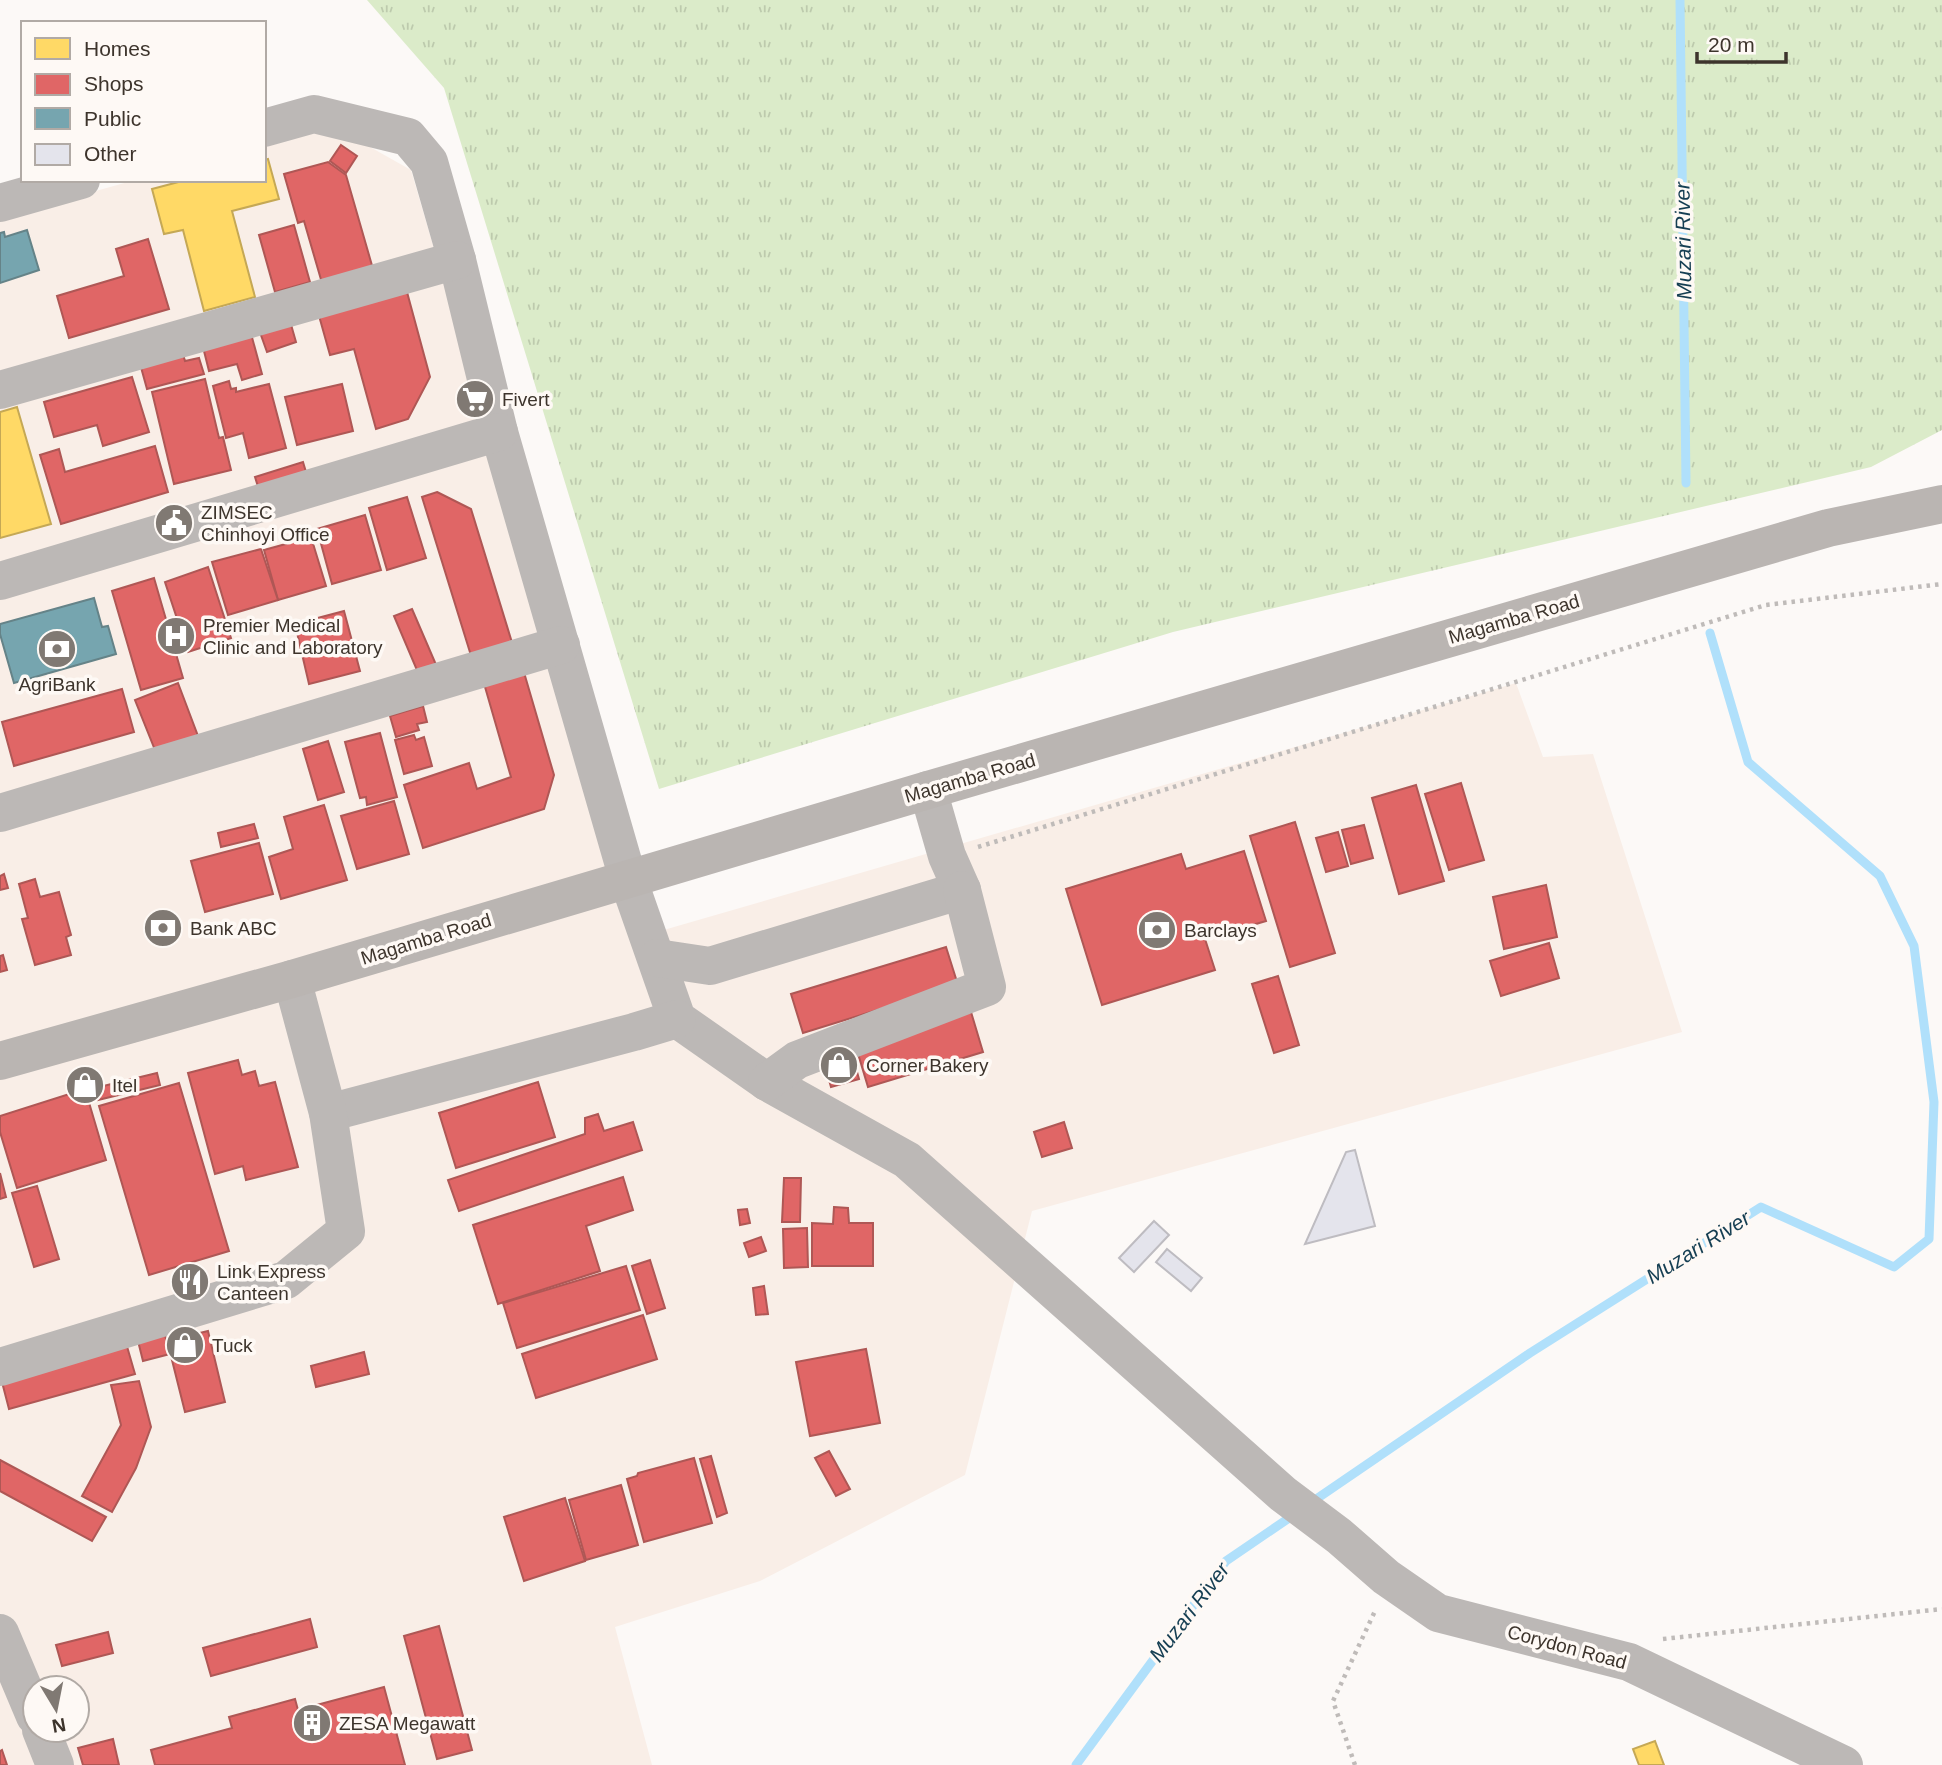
<svg xmlns="http://www.w3.org/2000/svg" width="1942" height="1765" font-family="Arial,sans-serif">
<style>
.commercial{fill:#f9eee7;fill-rule:evenodd}
.grass{fill:url(#grass-tufts)}
.homes{fill:#ffd966;stroke:#c5a855;stroke-width:2}
.shops{fill:#e06666;stroke:#af5755;stroke-width:2}
.public{fill:#76a5af;stroke:#658388;stroke-width:2}
.lines{fill:none;stroke-linecap:round;stroke-linejoin:round}
.stream{stroke:#b0e0fb;stroke-width:9}
.building{fill:#e4e4ec;stroke:#bebcc1;stroke-width:2}
.path{stroke:#bfbbb9;stroke-width:4.5;stroke-dasharray:3.5 5;stroke-linecap:butt}
.minor{stroke:#bcb8b6;stroke-width:38}
.highway{stroke:#bab5b2;stroke-width:38}
.labels{text-anchor:middle;dominant-baseline:central;stroke-width:7;stroke-linejoin:round;paint-order:stroke}
.poi-label{font-size:19px;fill:#3d342c;stroke:#fef9f5;text-anchor:start}
.street-label{font-size:19px;fill:#3d342c;stroke:#fef9f5}
.water-label{font-size:21px;font-style:italic;fill:#153e52;stroke:#fef9f5}
</style>
<defs>
<pattern id="grass-tufts" width="24" height="20" patternUnits="userSpaceOnUse" patternTransform="scale(1.75)"><rect width="24" height="20" fill="#dbebc9"/><path d="M3 7l-1-3M5 7V3M7 7l1-3M15 17l-1-3M17 17v-4M19 17l1-3" fill="none" stroke="#bdcaad"/></pattern>
</defs>
<rect width="100%" height="100%" fill="#fcf9f7"/>
<path class="commercial" d="M331 125 411 170 636 938 1516 683 1543 757 1593 754 1682 1032 1032 1211 965 1475 760 1581 615 1627 652 1765H0V218L135 180H264V144ZM35 1688H77V1730H35Z"/>
<polygon class="grass" points="367,0 1942,0 1942,430 1871,467 1173,632 659,789 444,88"/>
<g class="homes">
<polygon points="268,159 279,199 232,211 255,297 204,311 183,230 164,234 152,189 186,180 264,180 264,160"/>
<polygon points="17,407 51,524 0,538 0,412"/>
<polygon points="1655,1741 1664,1765 1639,1765 1633,1749"/>
</g>
<g class="shops">
<polygon points="341,145 357,156 346,173 330,161"/>
<polygon points="328,162 346,175 373,269 322,283 304,221 298,223 284,174"/>
<polygon points="294,225 310,282 275,292 259,235"/>
<polygon points="148,239 169,309 69,338 57,296 124,276 116,249"/>
<polygon points="404,281 430,377 408,419 376,429 354,349 330,355 316,305"/>
<polygon points="288,314 296,342 267,352 257,324"/>
<polygon points="250,330 262,374 242,380 237,364 209,371 202,343"/>
<polygon points="181,348 185,361 199,358 204,374 147,389 139,360"/>
<polygon points="132,377 149,432 103,446 97,425 54,437 44,402"/>
<polygon points="205,379 219,438 223,437 231,470 174,484 152,392"/>
<polygon points="229,381 231,389 236,388 236,392 269,384 286,448 249,458 243,433 226,438 213,386"/>
<polygon points="342,384 353,431 297,445 285,397"/>
<polygon points="155,446 168,492 61,524 40,455 59,449 65,472"/>
<polygon points="303,462 309,482 261,496 255,477"/>
<polygon points="437,492 471,509 514,649 473,662 422,497"/>
<polygon points="407,497 426,558 387,570 369,508"/>
<polygon points="365,515 381,570 332,584 317,529"/>
<polygon points="311,537 326,586 278,600 264,550"/>
<polygon points="261,549 278,600 228,615 212,562"/>
<polygon points="208,567 231,638 188,652 165,582"/>
<polygon points="154,578 183,678 141,690 112,591"/>
<polygon points="412,609 437,667 419,675 394,616"/>
<polygon points="344,611 360,671 309,684 295,624"/>
<polygon points="523,669 554,775 544,809 423,848 404,785 469,763 477,789 511,777 483,680"/>
<polygon points="178,683 201,744 159,760 135,700"/>
<polygon points="122,689 134,732 14,766 2,722"/>
<polygon points="423,706 427,722 417,724 419,730 396,737 390,716"/>
<polygon points="380,733 397,797 367,805 366,797 360,798 345,742"/>
<polygon points="414,735 416,740 424,737 432,766 404,774 395,740"/>
<polygon points="328,741 344,792 318,800 303,749"/>
<polygon points="1461,783 1484,860 1449,870 1425,794"/>
<polygon points="1416,785 1444,881 1399,894 1372,798"/>
<polygon points="394,801 409,854 357,869 341,816"/>
<polygon points="324,805 347,880 281,899 269,857 293,849 284,817"/>
<polygon points="1295,822 1335,953 1290,967 1250,836"/>
<polygon points="254,824 258,838 221,847 218,833"/>
<polygon points="1364,825 1373,858 1351,864 1342,830"/>
<polygon points="1338,832 1348,866 1326,872 1316,838"/>
<polygon points="259,843 273,894 205,912 191,861"/>
<polygon points="1244,851 1266,921 1205,939 1215,970 1102,1005 1066,889 1181,854 1186,869"/>
<polygon points="4,874 8,888 0,890 0,876"/>
<polygon points="35,879 40,897 59,892 71,935 66,937 71,955 35,965 22,919 28,918 19,884"/>
<polygon points="1546,885 1557,937 1504,949 1493,897"/>
<polygon points="1549,943 1559,978 1501,996 1490,961"/>
<polygon points="946,947 958,985 803,1033 791,994"/>
<polygon points="3,955 7,970 0,972 0,956"/>
<polygon points="1278,976 1299,1045 1274,1053 1252,984"/>
<polygon points="971,1012 983,1052 868,1087 856,1047"/>
<polygon points="852,1054 859,1079 831,1087 824,1062"/>
<polygon points="238,1060 242,1075 255,1071 259,1086 275,1082 298,1167 246,1180 243,1166 215,1174 188,1073"/>
<polygon points="157,1073 160,1085 98,1100 95,1088"/>
<polygon points="538,1082 555,1137 456,1168 439,1113"/>
<polygon points="179,1083 229,1251 149,1275 99,1106"/>
<polygon points="85,1089 106,1160 17,1188 0,1132 0,1116"/>
<polygon points="598,1114 604,1131 633,1122 642,1150 459,1211 448,1180 585,1134 585,1118"/>
<polygon points="1064,1122 1072,1148 1042,1157 1034,1132"/>
<polygon points="0,1173 6,1197 0,1199"/>
<polygon points="623,1177 633,1210 586,1226 600,1271 498,1304 473,1225"/>
<polygon points="784,1178 801,1178 800,1222 782,1222"/>
<polygon points="37,1186 59,1259 34,1267 12,1193"/>
<polygon points="834,1207 848,1208 849,1223 873,1223 873,1266 812,1266 812,1223 833,1224"/>
<polygon points="747,1209 750,1223 740,1225 738,1210"/>
<polygon points="807,1228 808,1267 784,1268 783,1229"/>
<polygon points="761,1237 766,1251 749,1257 744,1243"/>
<polygon points="650,1260 665,1308 647,1314 632,1266"/>
<polygon points="626,1266 640,1310 517,1348 503,1303"/>
<polygon points="764,1286 768,1314 756,1315 753,1288"/>
<polygon points="643,1315 657,1359 536,1398 522,1354"/>
<polygon points="164,1331 170,1354 143,1361 137,1337"/>
<polygon points="208,1331 225,1402 185,1412 171,1356 179,1355 175,1339"/>
<polygon points="126,1343 135,1374 9,1409 1,1378"/>
<polygon points="866,1349 880,1423 810,1436 796,1362"/>
<polygon points="364,1352 369,1374 316,1387 311,1366"/>
<polygon points="139,1381 151,1427 136,1468 112,1512 82,1496 121,1425 111,1385"/>
<polygon points="829,1451 850,1489 836,1496 815,1458"/>
<polygon points="711,1456 727,1513 717,1517 700,1459"/>
<polygon points="694,1458 712,1523 644,1542 627,1479 637,1476 638,1473"/>
<polygon points="0,1460 106,1517 92,1541 0,1491"/>
<polygon points="621,1485 638,1545 586,1560 569,1500"/>
<polygon points="565,1498 585,1561 524,1581 504,1517"/>
<polygon points="310,1619 317,1647 211,1676 203,1648"/>
<polygon points="439,1626 472,1750 437,1759 404,1636"/>
<polygon points="108,1632 113,1653 62,1666 56,1645"/>
<polygon points="384,1687 405,1765 155,1765 151,1750 232,1728 229,1717 295,1699 298,1710"/>
<polygon points="113,1739 119,1765 83,1765 78,1748"/>
<polygon points="2,1750 7,1765 0,1765 0,1751"/>
</g>
<g class="public">
<polygon points="27,230 39,270 0,283 0,233 4,232 5,237"/>
<polygon points="94,598 102,627 108,626 116,654 14,683 0,634 0,624"/>
</g>
<g class="lines">
<g class="stream">
<polyline points="1680,0 1686,483"/>
<polyline points="1309,1504 1530,1353 1761,1207 1894,1267 1929,1239 1934,1102 1914,946 1880,876 1748,762 1710,633"/>
<polyline points="1076,1765 1226,1561 1295,1514"/>
</g>
</g>
<g class="building">
<polygon points="1355,1150 1375,1226 1305,1244 1346,1152"/>
<polygon points="1154,1221 1169,1235 1134,1272 1119,1258"/>
<polygon points="1167,1249 1202,1278 1191,1291 1156,1262"/>
</g>
<g class="lines">
<g class="path">
<polyline points="978,847 1766,605 1942,584"/>
<polyline points="1663,1639 1942,1609"/>
<polyline points="1355,1765 1333,1701 1375,1611"/>
</g>
<g class="minor">
<polyline points="264,128 314,114 408,137 429,162 457,260 499,432 628,879 677,1019 767,1082 907,1160 1283,1494 1339,1536 1386,1577 1438,1613 1629,1662 1844,1765"/>
<polyline points="0,203 81,180"/>
<polyline points="0,390 457,260"/>
<polyline points="0,581 499,432"/>
<polyline points="0,813 561,645"/>
<polyline points="657,958 710,966 962,890 947,856 928,790"/>
<polyline points="767,1082 797,1060 987,987 962,890"/>
<polyline points="328,1113 634,1032 677,1019"/>
<polyline points="0,1367 286,1280 346,1231 328,1113 292,979"/>
<polyline points="0,1633 35,1716"/>
<polyline points="41,1730 55,1765"/>
</g>
<polyline class="highway" points="0,1061 292,979 928,790 1828,528 1942,504"/>
</g>
<defs>
<g id="supermarket-disc" transform="scale(2.0125)"><circle r="9.5" fill="#807973" stroke="#fef9f5"/><path d="M-6-5.5h2.5l.6 2H6L4.5 2H-2.5L-4.4-4H-6ZM-1.5 3.2a1.3 1.3 0 1 0 .1 0ZM3 3.2a1.3 1.3 0 1 0 .1 0Z" fill="#fff"/></g>
<g id="civic-disc" transform="scale(2.0125)"><circle r="9.5" fill="#807973" stroke="#fef9f5"/><path d="M-.6-6.5H3V-4.5H.6V-3L4-1V1h2V6H-6V1h2V-1L-.6-3ZM-1.2 2.5V6h2.4V2.5Z" fill="#fff"/></g>
<g id="hospital-disc" transform="scale(2.0125)"><circle r="9.5" fill="#807973" stroke="#fef9f5"/><path d="M-5-5h3v3.5h4V-5h3V5h-3V1.5h-4V5h-3Z" fill="#fff"/></g>
<g id="bank-disc" transform="scale(2.0125)"><circle r="9.5" fill="#807973" stroke="#fef9f5"/><path d="M-6-4H6V4H-6ZM0-2.3a2.3 2.3 0 1 0 0 4.6a2.3 2.3 0 1 0 0-4.6Z" fill="#fff"/></g>
<g id="shop-disc" transform="scale(2.0125)"><circle r="9.5" fill="#807973" stroke="#fef9f5"/><path d="M-5-2.5h2.3a2.7 3.5 0 0 1 5.4 0H5L5.5 6h-11ZM-1.5-2.5h3a1.5 2.3 0 0 0-3 0Z" fill="#fff"/></g>
<g id="restaurant-disc" transform="scale(2.0125)"><circle r="9.5" fill="#807973" stroke="#fef9f5"/><path d="M-5-6h1v4h1v-4h1v4h1v-4h1v5L-1.5 .5V6h-2V.5L-5-1ZM5-6V6H3V1.5H1.5Q1.5-4 5-6Z" fill="#fff"/></g>
<g id="building-disc" transform="scale(2.0125)"><circle r="9.5" fill="#807973" stroke="#fef9f5"/><path d="M-4-6H4V6H1V3H-1V6H-4ZM-2.5-4.3h1.7v1.8h-1.7ZM.8-4.3h1.7v1.8H.8ZM-2.5-1h1.7V.8h-1.7ZM.8-1h1.7V.8H.8Z" fill="#fff"/></g>
</defs>
<g fill-rule="evenodd">
<use href="#supermarket-disc" x="475" y="399"/>
<use href="#civic-disc" x="174" y="523"/>
<use href="#hospital-disc" x="176" y="636"/>
<use href="#bank-disc" x="57" y="649"/>
<use href="#bank-disc" x="163" y="928"/>
<use href="#bank-disc" x="1157" y="930"/>
<use href="#shop-disc" x="839" y="1065"/>
<use href="#shop-disc" x="85" y="1085"/>
<use href="#restaurant-disc" x="190" y="1282"/>
<use href="#shop-disc" x="185" y="1345"/>
<use href="#building-disc" x="312" y="1723"/>
</g>
<g class="labels">
<g class="poi-label">
<text x="502" y="399">Fivert</text>
<text x="201" y="512">ZIMSEC<tspan x="201" dy="22">Chinhoyi Office</tspan></text>
<text x="203" y="625">Premier Medical<tspan x="203" dy="22">Clinic and Laboratory</tspan></text>
<text x="57" y="684" text-anchor="middle">AgriBank</text>
<text x="190" y="928">Bank ABC</text>
<text x="1184" y="930">Barclays</text>
<text x="866" y="1065">Corner Bakery</text>
<text x="112" y="1085">Itel</text>
<text x="217" y="1271">Link Express<tspan x="217" dy="22">Canteen</tspan></text>
<text x="212" y="1345">Tuck</text>
<text x="339" y="1723">ZESA Megawatt</text>
</g>
<g class="street-label">
<text transform="translate(1514 619) rotate(-16)">Magamba Road</text>
<text transform="translate(970 778) rotate(-16)">Magamba Road</text>
<text transform="translate(426 939) rotate(-17)">Magamba Road</text>
<text transform="translate(1567 1647) rotate(15)">Corydon Road</text>
</g>
<g class="water-label">
<text transform="translate(1683 241) rotate(-91)">Muzari River</text>
<text transform="translate(1698 1247) rotate(-32)">Muzari River</text>
<text transform="translate(1189 1612) rotate(-53)">Muzari River</text>
</g>
</g>
<rect x="21" y="21" width="245" height="161" fill="#fef9f5" stroke="#b1aaa5" stroke-width="2"/>
<rect x="35" y="38" width="35" height="21" fill="#ffd966" stroke="#b1aaa5" stroke-width="2"/>
<text x="84" y="56" font-size="21" fill="#3d342c">Homes</text>
<rect x="35" y="74" width="35" height="21" fill="#e06666" stroke="#b1aaa5" stroke-width="2"/>
<text x="84" y="91" font-size="21" fill="#3d342c">Shops</text>
<rect x="35" y="108" width="35" height="21" fill="#76a5af" stroke="#b1aaa5" stroke-width="2"/>
<text x="84" y="126" font-size="21" fill="#3d342c">Public</text>
<rect x="35" y="144" width="35" height="21" fill="#e4e4ec" stroke="#b1aaa5" stroke-width="2"/>
<text x="84" y="161" font-size="21" fill="#3d342c">Other</text>
<g transform="translate(56 1709) rotate(170)"><circle r="33" fill="#fef9f5" stroke="#b1aaa5" stroke-width="2"/>
<path d="M0-5L12 26L0 18L-12 26Z" fill="#807973"/>
<text y="-10" font-size="19" font-weight="bold" text-anchor="middle" fill="#3d342c">N</text>
</g>
<path d="M1697 52v10h89v-10" fill="none" stroke="#3d342c" stroke-width="3.5"/>
<text x="1708" y="52" font-size="21" fill="#3d342c" stroke="#fef9f5" stroke-width="5" paint-order="stroke">20 m</text>
</svg>
